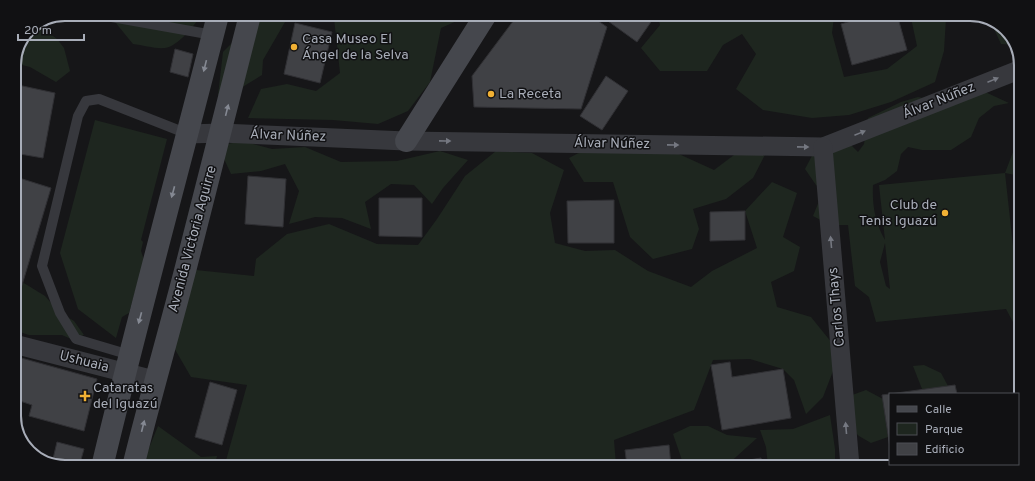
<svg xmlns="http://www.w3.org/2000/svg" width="1035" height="481" font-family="Overpass,sans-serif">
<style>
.green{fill:#1e261f;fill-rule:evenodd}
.building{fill:#404145;stroke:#303034}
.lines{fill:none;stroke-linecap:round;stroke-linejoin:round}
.service{stroke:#37383d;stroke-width:10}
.minor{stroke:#37383d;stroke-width:19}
.secondary{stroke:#45474d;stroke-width:22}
.oneway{fill:#858993}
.oneway2{fill:#757881}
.poi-dot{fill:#f2b134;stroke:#111113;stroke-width:1.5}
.labels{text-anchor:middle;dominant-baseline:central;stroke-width:3;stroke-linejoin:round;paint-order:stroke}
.poi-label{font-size:14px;fill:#a8adb8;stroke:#111113;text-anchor:start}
.street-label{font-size:14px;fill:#a8adb8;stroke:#111113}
.rim{fill:none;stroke:#a8adb8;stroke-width:2}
</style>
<rect width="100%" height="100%" fill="#161618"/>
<g class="green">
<path d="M104 14 201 15C195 25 177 47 165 48 155 49 143 45 133 44L115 22Z"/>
<polygon points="255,15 305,15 285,22 263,60 262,75 231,94 218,95 223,52 246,29"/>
<polygon points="313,15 468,16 441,28 430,82 408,111 378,124 333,120 248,118 261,89 287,84 316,91 340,73 334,18"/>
<polygon points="658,17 834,17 832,33 844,77 887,69 917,46 911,18 946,18 944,51 935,82 891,102 849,115 812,118 763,110 736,89 756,54 742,34 723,45 707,71 660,71 641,48 660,25"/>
<polygon points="989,18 1012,36 1015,45 1001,44"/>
<polygon points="38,25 57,39 64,48 70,71 56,82 30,67 14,63 29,29"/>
<path d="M983 91 1009 103 994 106 979 118 971 137 951 150H922L908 147 901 154 897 171 885 180 873 185C872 205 875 223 885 240L879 185 1005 173 1013 152 1020 151V176L1005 173 1016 273 1019 272 1018 323 1013 322 1006 309 876 322 869 297 855 286 848 225H830L813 216 819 201 827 191 816 185 805 169 816 148 845 139 858 152 864 144 868 118 901 102 918 97 941 101ZM885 243 890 289 886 286 880 262Z"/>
<polygon points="95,120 167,139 141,240 143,242 141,251 144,260 129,313 122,317 116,338 78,309 60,253"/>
<polygon points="242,141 272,149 305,147 341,162 397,161 440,151 468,160 443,188 432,204 414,185 391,184 365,202 371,229 342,218 315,217 289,224 299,191 285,164 261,171 231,174 218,146"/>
<polygon points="596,144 659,145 714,170 746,146 769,147 753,178 726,199 693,209 699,229 692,249 653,259 630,237 613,182 584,182 569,158"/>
<polygon points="496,151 532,153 564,170 550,213 555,243 585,251 615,250 648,271 691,287 712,271 757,248 745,211 772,182 797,193 783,237 800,247 794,271 771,282 777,307 811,317 840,353 823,397 806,414 794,380 783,369 750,359 713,360 694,410 614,440 616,465 225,464 247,385 191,377 173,346 186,269 254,276 256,259 287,234 329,224 377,244 418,245 437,219 465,176"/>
<polygon points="14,277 45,296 59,312 74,321 84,335 71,339 62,335 29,335 14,330"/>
<polygon points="924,365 941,373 948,386 940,390 922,389 913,366"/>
<polygon points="866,390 883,399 888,437 871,443 859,436 839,417 844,398"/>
<polygon points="830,415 835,449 835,466 768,466 766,447 760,430 793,429"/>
<polygon points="158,426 201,457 217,456 215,464 143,463"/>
<polygon points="690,426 708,426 727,435 757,438 726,466 684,466 673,434"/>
</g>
<g class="building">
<polygon points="517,16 591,16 607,27 581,109 474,107 472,76"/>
<polygon points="601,16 650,17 653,19 637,42"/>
<polygon points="864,17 898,18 907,50 852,65 841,24"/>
<polygon points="295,23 332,32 320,83 284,74"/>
<polygon points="175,49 193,54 188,77 170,72"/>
<polygon points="606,76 628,91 602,130 580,116"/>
<polygon points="18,85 55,93 43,158 14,153 14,104"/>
<polygon points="248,176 286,179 283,227 245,224"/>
<polygon points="16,177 51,188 17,302 14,301 14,184"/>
<polygon points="1015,185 1020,185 1019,217"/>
<polygon points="379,198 422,198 422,237 379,236"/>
<polygon points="614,200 614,243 568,243 567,201"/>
<polygon points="745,211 745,240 710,241 710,212"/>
<polygon points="14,356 97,379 84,431 29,416 32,405 14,399"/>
<polygon points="730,362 732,377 783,369 791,418 722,430 711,365"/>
<polygon points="210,382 237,390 222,445 195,437"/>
<polygon points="955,385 957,394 890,394 890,448 882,395"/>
<polygon points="57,442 84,449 80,463 52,463"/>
<polygon points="669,445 671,466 627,466 625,450"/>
<polygon points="761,458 762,466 726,466 725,464"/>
<polygon points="892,464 967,464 967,467 893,467"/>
</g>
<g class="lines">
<g class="service">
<polyline points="95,14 213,35"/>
<polyline points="130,355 76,339 60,313 42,266 78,116 86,101 99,99 188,134"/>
</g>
<g class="minor">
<polyline points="188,134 221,133 406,141 823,147 1021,69"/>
<polyline points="823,147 850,466"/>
<polyline points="14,344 154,380"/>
</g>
<g class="secondary">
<polyline points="406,141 485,16"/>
<path d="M103 463C139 313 180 164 218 15"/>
<path d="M134 463C150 398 169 333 186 267 208 183 229 99 250 15"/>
</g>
</g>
<defs><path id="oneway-solid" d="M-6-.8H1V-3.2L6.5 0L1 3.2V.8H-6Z"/></defs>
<g class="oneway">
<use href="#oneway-solid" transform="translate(205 66) rotate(104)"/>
<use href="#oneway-solid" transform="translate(227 110) rotate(-76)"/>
<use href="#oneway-solid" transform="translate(173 192) rotate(105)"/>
<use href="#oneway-solid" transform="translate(140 318) rotate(105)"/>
<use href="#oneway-solid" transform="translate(143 426) rotate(-76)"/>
</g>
<g class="oneway2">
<use href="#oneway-solid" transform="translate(993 80) rotate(-22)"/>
<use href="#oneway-solid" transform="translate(860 133) rotate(-22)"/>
<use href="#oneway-solid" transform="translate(445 141) rotate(1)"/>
<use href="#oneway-solid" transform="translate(673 145) rotate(1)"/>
<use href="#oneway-solid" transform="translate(803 147) rotate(1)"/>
<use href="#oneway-solid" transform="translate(831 242) rotate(-95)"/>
<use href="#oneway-solid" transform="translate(846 428) rotate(-95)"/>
</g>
<g class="poi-dot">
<circle cx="294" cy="47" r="4"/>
<circle cx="491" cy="94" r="4"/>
<circle cx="945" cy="213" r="4"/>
<path d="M83 390h4v4h4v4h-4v4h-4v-4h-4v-4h4z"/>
</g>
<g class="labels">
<g class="poi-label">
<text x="302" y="39">Casa Museo El<tspan x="302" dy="16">Ángel de la Selva</tspan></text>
<text x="499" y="94">La Receta</text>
<text x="937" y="205" text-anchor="end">Club de<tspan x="937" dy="16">Tenis Iguazú</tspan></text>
<text x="93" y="388">Cataratas<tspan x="93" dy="16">del Iguazú</tspan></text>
</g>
<g class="street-label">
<text transform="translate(939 101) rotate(-22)">Álvar Núñez</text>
<text transform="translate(288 136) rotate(2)">Álvar Núñez</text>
<text transform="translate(612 144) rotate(1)">Álvar Núñez</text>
<text transform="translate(193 239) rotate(-75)">Avenida Victoria Aguirre</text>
<text transform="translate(837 307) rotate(-95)">Carlos Thays</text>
<text transform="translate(84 362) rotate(14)">Ushuaia</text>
</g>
</g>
<path d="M0 0H1035V481H0ZM65 21H970A44 44 0 0 1 1014 65V416A44 44 0 0 1 970 460H65A44 44 0 0 1 21 416V65A44 44 0 0 1 65 21Z" fill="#111113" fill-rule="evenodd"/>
<path class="rim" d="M65 21H970A44 44 0 0 1 1014 65V416A44 44 0 0 1 970 460H65A44 44 0 0 1 21 416V65A44 44 0 0 1 65 21Z"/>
<rect x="889" y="393" width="130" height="72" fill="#111113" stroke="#4d4f55"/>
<rect x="897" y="406" width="20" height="6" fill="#45474d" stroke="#4d4f55"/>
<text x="925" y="413" font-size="12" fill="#a8adb8">Calle</text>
<rect x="897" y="423" width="20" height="12" fill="#1e261f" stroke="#4d4f55"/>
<text x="925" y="433" font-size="12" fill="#a8adb8">Parque</text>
<rect x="897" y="443" width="20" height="12" fill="#404145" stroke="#4d4f55"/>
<text x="925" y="453" font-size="12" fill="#a8adb8">Edificio</text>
<path d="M18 34v6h66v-6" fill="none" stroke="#a8adb8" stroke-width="2"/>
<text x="24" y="34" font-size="12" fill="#a8adb8" stroke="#111113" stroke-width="3" paint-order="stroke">20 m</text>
</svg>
